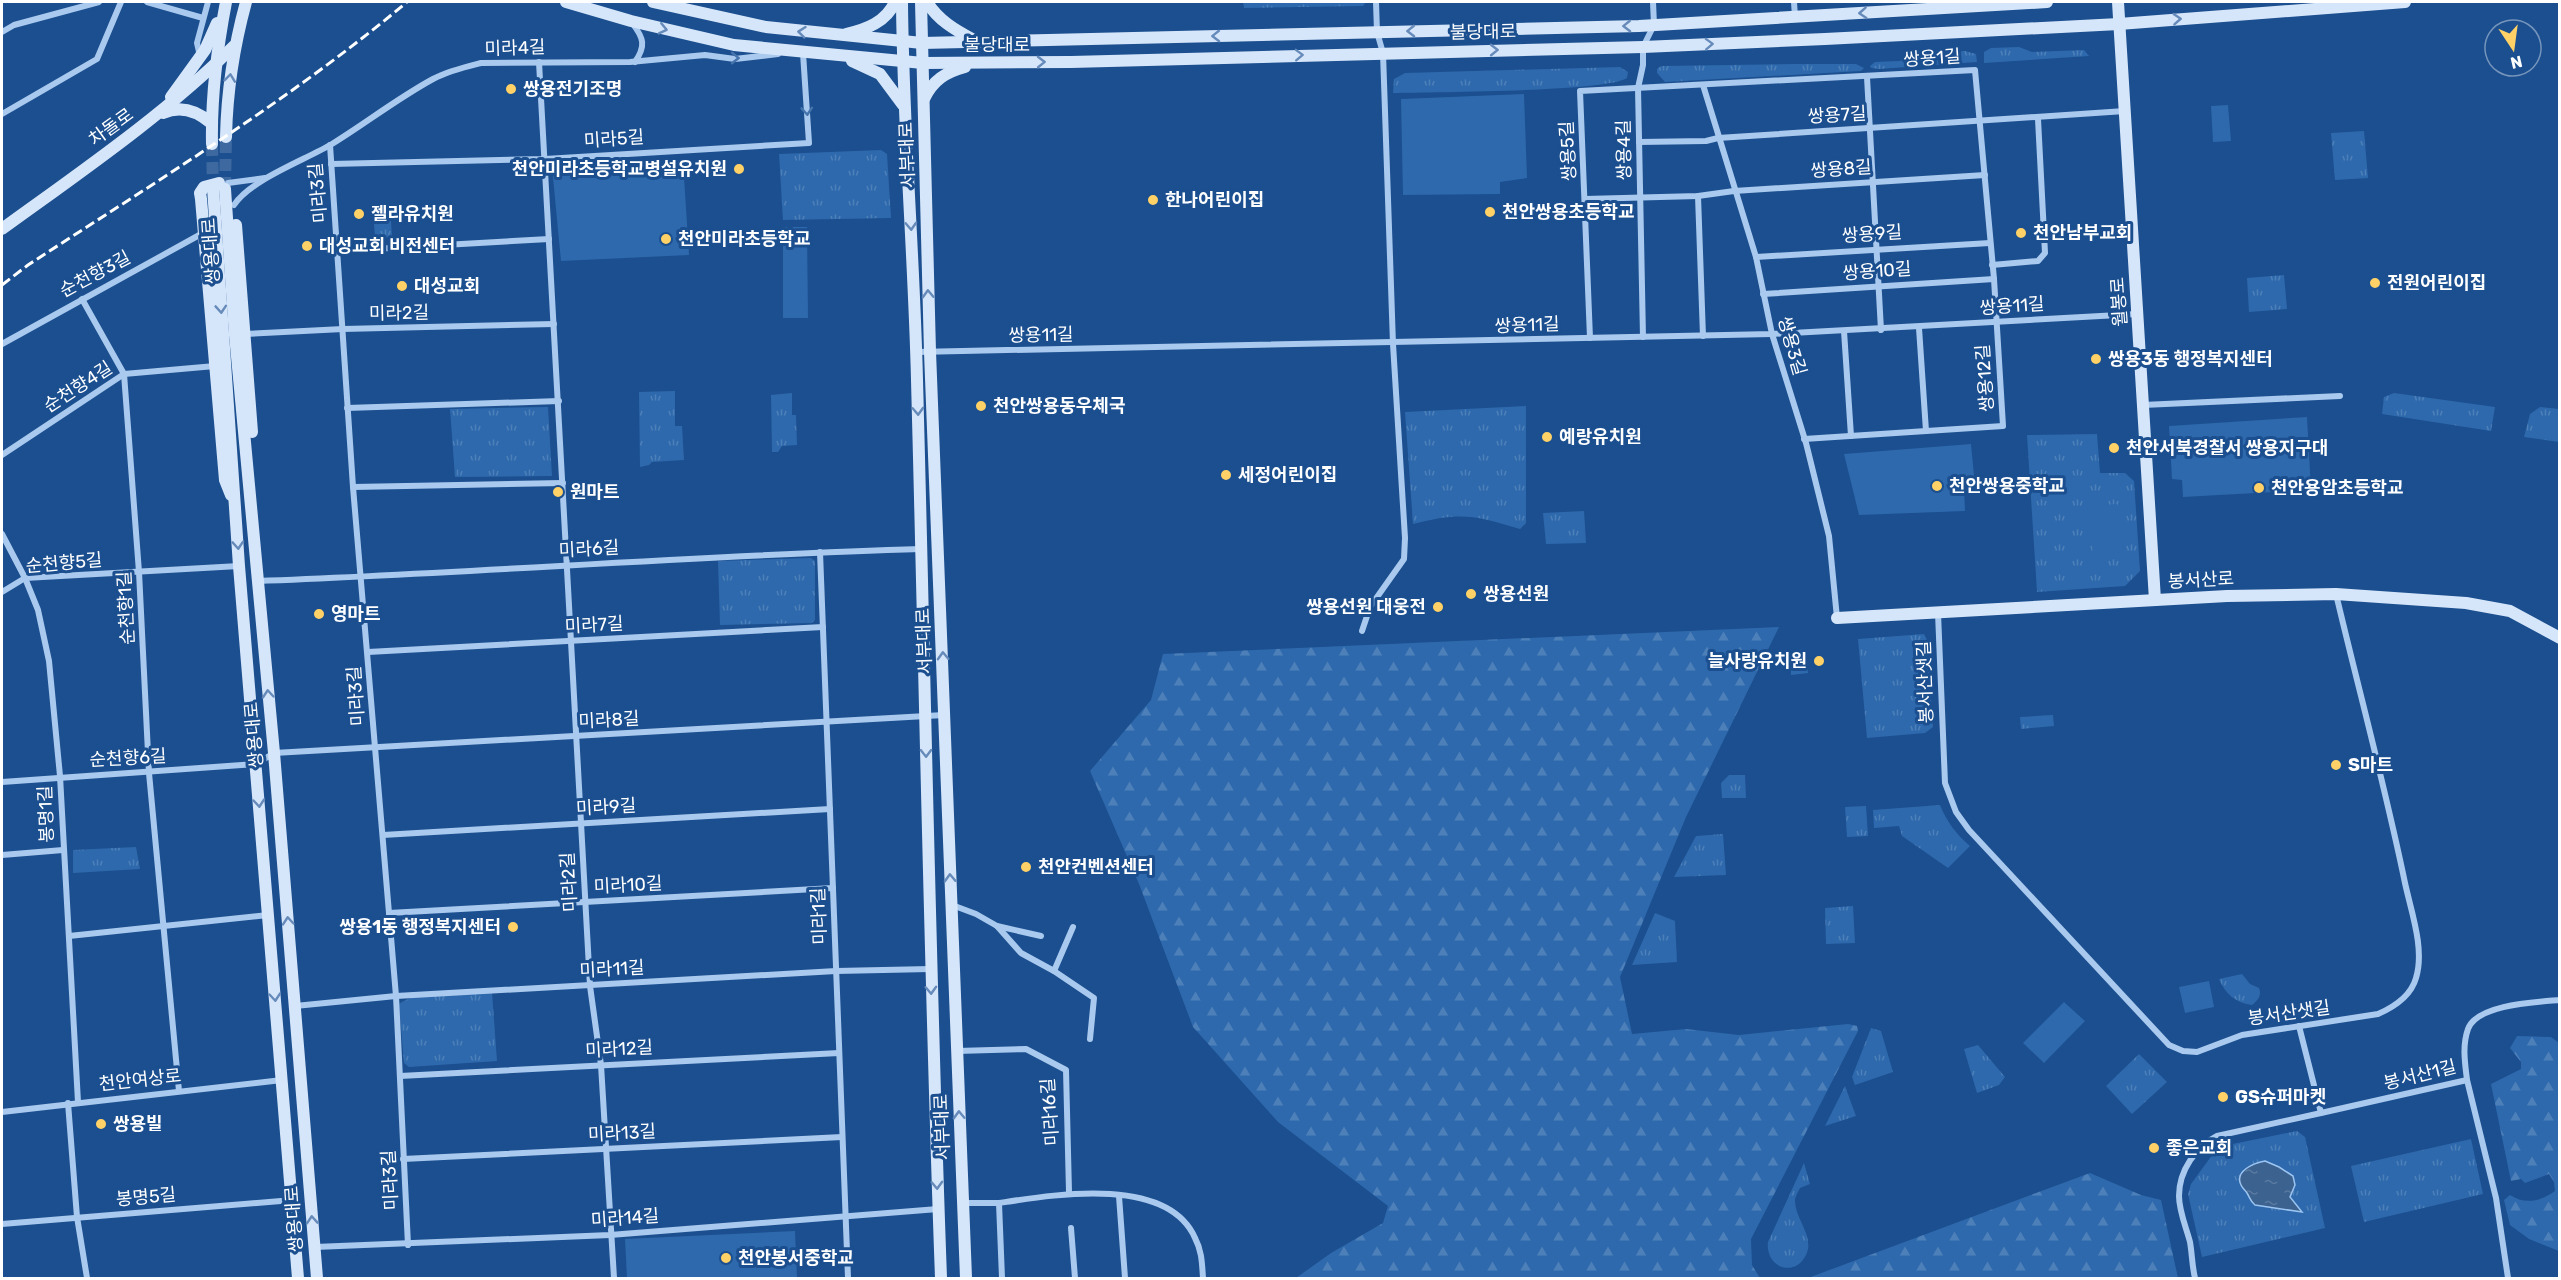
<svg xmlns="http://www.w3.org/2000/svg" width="2561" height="1280" font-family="Rubik,'Noto Sans KR',sans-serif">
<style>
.grass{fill:url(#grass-tufts)}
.forest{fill:url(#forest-firs)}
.pitch{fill:#2e69ad}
.water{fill:url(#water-ripples);stroke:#9cc4f0;stroke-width:1.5}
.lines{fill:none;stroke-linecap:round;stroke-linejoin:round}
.secondary-tunnel{stroke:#3d69a0;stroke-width:12;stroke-dasharray:12 6;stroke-linecap:butt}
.street{stroke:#a9c9ee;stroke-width:6}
.secondary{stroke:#d6e6fa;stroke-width:12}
.rail{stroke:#fff;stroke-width:3;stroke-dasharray:10 4.5;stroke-linecap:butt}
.oneway{stroke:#668bba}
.oneway2{stroke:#4674ac}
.poi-dot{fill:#ffd166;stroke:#1b4f8f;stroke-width:2}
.labels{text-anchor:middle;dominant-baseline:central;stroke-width:6;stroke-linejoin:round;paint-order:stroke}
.street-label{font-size:18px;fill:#fff;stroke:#1b4f8f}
.poi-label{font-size:18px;font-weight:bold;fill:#fff;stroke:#1b4f8f;text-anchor:start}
</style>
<defs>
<pattern id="grass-tufts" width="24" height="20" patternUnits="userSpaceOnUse" patternTransform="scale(1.5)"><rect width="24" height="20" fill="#2e69ad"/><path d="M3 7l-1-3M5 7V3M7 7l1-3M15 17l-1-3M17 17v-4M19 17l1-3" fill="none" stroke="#4d80b9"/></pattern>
<pattern id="forest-firs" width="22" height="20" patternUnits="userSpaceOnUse" patternTransform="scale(1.5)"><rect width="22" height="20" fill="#2e69ad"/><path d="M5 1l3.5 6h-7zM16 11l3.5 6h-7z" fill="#4d80b9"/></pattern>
<pattern id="water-ripples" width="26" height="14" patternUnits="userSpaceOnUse" patternTransform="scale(1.5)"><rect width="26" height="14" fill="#3c6290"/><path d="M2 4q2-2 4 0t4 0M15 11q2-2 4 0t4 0" fill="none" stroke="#597aa1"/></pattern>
</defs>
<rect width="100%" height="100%" fill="#1b4f8f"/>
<g class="grass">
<polygon points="1243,2 1366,2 1363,6 1244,8"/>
<polygon points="2019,47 2032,52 2084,50 2089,56 1984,63 1984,52 1991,48"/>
<polygon points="1965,51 1976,54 1977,62 1879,69 1871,68 1870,66 1875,62 1900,61 1908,54"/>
<polygon points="1795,64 1856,64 1864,68 1861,71 1665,82 1657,73 1657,69 1661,66"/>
<path d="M1620 67 1628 72 1627 78C1606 92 1430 92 1393 93L1394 79 1405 73Z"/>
<polygon points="2364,131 2368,178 2335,180 2331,133"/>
<polygon points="881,150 887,154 891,218 783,220 779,154"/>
<polygon points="390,206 392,237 375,238 373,208"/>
<polygon points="2284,275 2287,309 2249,312 2247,278"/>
<polygon points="675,391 675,426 682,426 684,460 652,462 649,465 640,467 639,392"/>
<polygon points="792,393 792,415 796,415 797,445 782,446 778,452 772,452 771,395"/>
<polygon points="2394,393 2495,407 2491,431 2382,414 2384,397"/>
<path d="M1526 406V523L1520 529C1474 515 1460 512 1413 524L1405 412Z"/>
<polygon points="548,407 552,476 455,477 450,409"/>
<polygon points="2540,407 2559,409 2559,442 2524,437 2530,414"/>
<polygon points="2097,434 2100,473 2125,473 2134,481 2140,571 2125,586 2037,592 2027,435"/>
<polygon points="1584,511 1586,543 1546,544 1543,513"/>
<polygon points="811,558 815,561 815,620 812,623 720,625 718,561"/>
<polygon points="1924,634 1927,640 1933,727 1925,733 1867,738 1858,639"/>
<polygon points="1806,649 1808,673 1791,675 1790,651"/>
<polygon points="2053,715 2054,726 2021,729 2020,717"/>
<polygon points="1729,775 1745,775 1746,798 1722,798 1721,783"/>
<path d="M1940 805C1947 822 1956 834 1970 846L1948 868 1902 836 1899 826 1874 828 1873 810Z"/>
<polygon points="1866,806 1868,836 1847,837 1845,807"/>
<polygon points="1723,834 1726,875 1674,877 1696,836"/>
<polygon points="136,847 140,869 73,873 73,850"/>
<polygon points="1853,906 1855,943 1826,944 1825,908"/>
<polygon points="1655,913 1675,921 1677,962 1632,965"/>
<path d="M2242 974 2250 984 2259 988C2262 996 2258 1000 2252 1005 2236 1003 2225 994 2219 979Z"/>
<path d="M492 992 497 1061 409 1067 404 1063 399 1004C419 989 467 993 492 992Z"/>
<polygon points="1871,1028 1881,1031 1893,1072 1855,1085 1852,1077"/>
<polygon points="1978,1045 2005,1077 1999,1085 1977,1093 1964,1049"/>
<polygon points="2139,1054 2167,1082 2132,1114 2106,1086"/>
<polygon points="1845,1086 1856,1116 1825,1126"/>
<polygon points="2297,1131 2305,1137 2325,1228 2202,1257 2188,1194 2191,1184 2218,1147"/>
<polygon points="2471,1139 2483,1194 2364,1222 2351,1166"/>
<path d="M1804 1163 1810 1184 1800 1188C1798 1192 1795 1197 1795 1201 1795 1219 1815 1237 1806 1255 1795 1278 1765 1268 1768 1242Z"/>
</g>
<g class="forest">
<polygon points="1779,627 1686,817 1620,977 1632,1034 1686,1029 1739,1035 1848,1024 1857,1026 1858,1031 1751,1239 1752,1265 1760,1278 1296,1278 1331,1253 1383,1223 1388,1206 1278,1122 1193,1027 1139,884 1090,771 1151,700 1163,654"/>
<path d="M2517 1036 2551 1037 2559 1043V1251L2529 1239 2510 1225 2504 1200 2510 1195C2525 1205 2541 1201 2555 1191L2554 1182 2549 1174 2525 1183 2521 1179 2511 1181 2491 1084 2521 1069V1062L2510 1048Z"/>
<polygon points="2090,1173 2141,1195 2161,1200 2178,1278 1808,1278"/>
</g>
<g class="pitch">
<polygon points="1524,94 1527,178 1500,182 1500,194 1403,195 1401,99"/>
<polygon points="2228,105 2231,141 2213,142 2211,106"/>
<polygon points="683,161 689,255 561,261 552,167"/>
<polygon points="783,227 807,227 808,318 783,318"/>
<polygon points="2307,417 2311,490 2183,497 2182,480 2172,479 2169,426"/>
<polygon points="1971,444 1975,486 1964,488 1965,511 1859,515 1844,454"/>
<polygon points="2117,504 2120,552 2093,554 2088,506"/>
<polygon points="2209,981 2214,1007 2185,1013 2179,987"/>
<polygon points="2064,1002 2085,1021 2044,1063 2023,1043"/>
<polygon points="795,1231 797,1278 627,1278 625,1239"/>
</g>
<path class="water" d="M2265 1161 2279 1167 2293 1176 2295 1185 2290 1197 2302 1212 2255 1205C2250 1201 2250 1198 2247 1193 2245 1190 2243 1189 2241 1185 2234 1171 2254 1163 2265 1161Z"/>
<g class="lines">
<g class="secondary-tunnel">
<polyline points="212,144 213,188"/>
<polyline points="225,189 226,137"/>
</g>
<g class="street">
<polyline points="147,2 203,18"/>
<polyline points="1794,2 1795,17"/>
<path d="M632 23C644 38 646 46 635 62"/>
<polyline points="2,32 14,25 99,2"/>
<polyline points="200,56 197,43 208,2"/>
<polyline points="539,62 590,986 601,1065 614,1278"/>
<polyline points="1867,77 1881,330"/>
<polyline points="1703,85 1756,257 1772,334 1806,443 1829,536 1837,618"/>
<polyline points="2,114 97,59 121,2"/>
<polyline points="1639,142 1706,141 1718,138 2125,111"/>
<polyline points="330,145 353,487 396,996 408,1245"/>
<polyline points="331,164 545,159 809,143 803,53"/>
<polyline points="228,183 265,178"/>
<polyline points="1698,196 1703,336"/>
<polyline points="1585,199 1698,196 1734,191 1985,175"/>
<path d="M234 205C250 180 305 160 332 144 366 123 398 98 433 79 448 71 465 67 481 63L630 62 705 55 735 59 778 54"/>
<polyline points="338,251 549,239"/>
<polyline points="1756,257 1990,243"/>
<polyline points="1992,265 2038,261 2045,253 2038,119"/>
<polyline points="1763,294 1994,279"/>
<polyline points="82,299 124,374 139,572 149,773 179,1091"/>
<polyline points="1919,328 1926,431"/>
<polyline points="1844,331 1851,436"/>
<polyline points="244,334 343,329 554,324"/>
<polyline points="1643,337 1638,88 1643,65 1643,47 1654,25 1653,2"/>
<polyline points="1590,338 1580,91 1975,70 1994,279 2003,426 1804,439"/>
<polyline points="2,344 203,233"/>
<polyline points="917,352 1772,334 2137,314"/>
<polyline points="2143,405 2340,396"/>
<polyline points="347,408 559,401"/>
<polyline points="2,455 124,374 215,366"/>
<polyline points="353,487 563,483"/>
<polyline points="2,534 25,578 38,610 49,661 60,776 78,1102"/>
<polyline points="820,552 848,1278"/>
<path d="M257 581C479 573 700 555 921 549"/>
<polyline points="2,592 25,578 239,566"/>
<path d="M1938 613 1945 783 1956 812 1969 830 2169 1045 2183 1051 2197 1052 2242 1035 2378 1014C2394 1007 2411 996 2416 978 2425 949 2411 911 2405 883 2385 786 2359 691 2336 594"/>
<polyline points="1362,631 1370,607 1404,559 1405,538 1393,344 1383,53 1377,32 1376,2"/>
<polyline points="368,652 823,627"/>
<polyline points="2,782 256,764 274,753 944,715"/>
<polyline points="383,835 830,809"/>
<polyline points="2,855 63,850"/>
<polyline points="952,905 976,914 997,926 1021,953 1054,971 1094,998 1090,1039"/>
<polyline points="389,913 833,888"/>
<polyline points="997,926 1041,936"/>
<polyline points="69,936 268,915"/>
<polyline points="1054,971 1073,927"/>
<polyline points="295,1006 396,996 836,971 930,969"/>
<path d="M2299 1026 2321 1113 2467 1080C2465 1063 2462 1046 2468 1029 2477 1004 2537 1002 2560 1000"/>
<polyline points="957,1051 1026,1049 1066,1070 1069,1192"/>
<polyline points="400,1076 839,1053"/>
<polyline points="2467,1080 2496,1198 2508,1278"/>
<polyline points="68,1103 77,1217 87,1278"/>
<polyline points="2,1112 282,1080"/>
<polyline points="403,1159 842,1137"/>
<polyline points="1119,1196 1125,1278"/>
<polyline points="963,1203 999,1203"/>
<polyline points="2,1224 293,1200"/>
<polyline points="1071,1228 1075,1278"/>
<polyline points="315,1247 610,1235 938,1209"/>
<path d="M1002 1278 999 1203C1052 1195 1167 1175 1195 1238 1202 1251 1202 1264 1203 1278"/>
<path d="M2195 1278C2192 1266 2192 1253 2190 1242 2186 1227 2179 1211 2179 1196 2179 1170 2196 1147 2217 1136L2321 1113"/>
</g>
<g class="secondary">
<polyline points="566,2 631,21 734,45 923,63 1071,62 1643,47 1825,39 2119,24 2405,2"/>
<polyline points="653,2 766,27 922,43 1639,26 2047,2"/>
<path d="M902 2C903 128 914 254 917 380 925 679 930 979 941 1278"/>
<polyline points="921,2 930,352 966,1278"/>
<path d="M927 2C938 20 955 30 974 40"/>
<polyline points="2118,2 2155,600"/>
<path d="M846 34C867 29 886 22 895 2"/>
<polyline points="852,61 880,74 903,105"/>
<polyline points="171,97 205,50 217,23"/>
<path d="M924 99C933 80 946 72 965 67"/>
<path d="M163 113C181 105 197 111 211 123"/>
<path d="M226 137C227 90 234 46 246 2"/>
<path d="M212 144C211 95 217 49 226 2"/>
<polyline points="219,183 204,187 200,193 201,199 225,480 231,495"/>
<polyline points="213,188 239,566 298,1278"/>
<polyline points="225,189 235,335 274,753 317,1278"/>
<polyline points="236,225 252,432"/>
<path d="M2 229C82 171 164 115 234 46"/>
<polyline points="1837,618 2227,596 2336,594 2466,603 2510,611 2560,638"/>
</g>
<path class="rail" d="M2 285 28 265C157 181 290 100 407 2"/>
</g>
<defs><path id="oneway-chevron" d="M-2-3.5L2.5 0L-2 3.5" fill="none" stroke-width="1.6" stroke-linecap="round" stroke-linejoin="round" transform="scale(1.5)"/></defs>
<g class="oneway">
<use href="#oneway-chevron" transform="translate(1863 13) rotate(176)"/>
<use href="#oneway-chevron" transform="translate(2177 19) rotate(-4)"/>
<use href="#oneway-chevron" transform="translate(1627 26) rotate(179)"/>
<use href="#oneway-chevron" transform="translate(663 29) rotate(13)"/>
<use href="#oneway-chevron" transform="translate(1411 31) rotate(179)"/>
<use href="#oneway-chevron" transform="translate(802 32) rotate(-174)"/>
<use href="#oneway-chevron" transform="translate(1216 36) rotate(179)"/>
<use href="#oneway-chevron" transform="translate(1709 44) rotate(-2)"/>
<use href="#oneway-chevron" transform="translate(1494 50) rotate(-1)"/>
<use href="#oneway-chevron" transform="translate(1299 55) rotate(-2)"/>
<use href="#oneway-chevron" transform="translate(1041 62) rotate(-1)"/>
<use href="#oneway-chevron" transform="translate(230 78) rotate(-83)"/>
<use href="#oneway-chevron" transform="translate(911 226) rotate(87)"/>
<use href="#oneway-chevron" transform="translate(928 294) rotate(-92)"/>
<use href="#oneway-chevron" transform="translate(221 309) rotate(86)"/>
<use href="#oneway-chevron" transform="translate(918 411) rotate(88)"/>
<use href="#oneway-chevron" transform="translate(238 545) rotate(86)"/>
<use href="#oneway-chevron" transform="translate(943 656) rotate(-92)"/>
<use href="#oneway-chevron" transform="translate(268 694) rotate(-95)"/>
<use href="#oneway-chevron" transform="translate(926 753) rotate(89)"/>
<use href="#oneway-chevron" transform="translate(259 803) rotate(85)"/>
<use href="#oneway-chevron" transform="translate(950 878) rotate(-92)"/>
<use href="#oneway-chevron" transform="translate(288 921) rotate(-95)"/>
<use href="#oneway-chevron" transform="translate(931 990) rotate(88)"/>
<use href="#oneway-chevron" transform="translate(275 997) rotate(85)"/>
<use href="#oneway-chevron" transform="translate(959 1115) rotate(-92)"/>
<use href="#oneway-chevron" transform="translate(937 1185) rotate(88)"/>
<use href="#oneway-chevron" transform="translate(312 1220) rotate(-94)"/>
</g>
<g class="oneway2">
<use href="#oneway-chevron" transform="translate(735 58) rotate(1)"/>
<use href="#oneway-chevron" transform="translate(807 111) rotate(86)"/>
</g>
<g class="poi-dot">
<circle cx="511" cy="89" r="6"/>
<circle cx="739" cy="169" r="6"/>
<circle cx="1153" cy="200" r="6"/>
<circle cx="1490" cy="212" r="6"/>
<circle cx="359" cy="214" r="6"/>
<circle cx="2021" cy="233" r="6"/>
<circle cx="666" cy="239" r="6"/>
<circle cx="307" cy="246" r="6"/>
<circle cx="2375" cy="283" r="6"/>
<circle cx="402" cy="286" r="6"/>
<circle cx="2096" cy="359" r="6"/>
<circle cx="981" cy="406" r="6"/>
<circle cx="1547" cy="437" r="6"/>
<circle cx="2114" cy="448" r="6"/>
<circle cx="1226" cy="475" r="6"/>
<circle cx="1937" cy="486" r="6"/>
<circle cx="2259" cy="488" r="6"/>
<circle cx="558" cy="492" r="6"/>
<circle cx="1471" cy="594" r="6"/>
<circle cx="1438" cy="607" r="6"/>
<circle cx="319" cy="614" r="6"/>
<circle cx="1819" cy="661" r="6"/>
<circle cx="2336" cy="765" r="6"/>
<circle cx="1026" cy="867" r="6"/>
<circle cx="513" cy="927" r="6"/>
<circle cx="2223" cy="1097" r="6"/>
<circle cx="101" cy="1124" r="6"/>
<circle cx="2154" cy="1148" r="6"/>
<circle cx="726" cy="1258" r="6"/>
</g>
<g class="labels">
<g class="street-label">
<text transform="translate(1483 32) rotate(-1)">불당대로</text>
<text x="997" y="45">불당대로</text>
<text transform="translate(515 48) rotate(-2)">미라4길</text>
<text transform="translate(1932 58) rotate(-4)">쌍용1길</text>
<text transform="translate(1837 115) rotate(-3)">쌍용7길</text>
<text transform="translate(111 127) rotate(-36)">차돌로</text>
<text transform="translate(614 139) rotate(-4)">미라5길</text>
<text transform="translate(1624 150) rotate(-91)">쌍용4길</text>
<text transform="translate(1568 151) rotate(-93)">쌍용5길</text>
<text transform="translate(907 155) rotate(-92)">서부대로</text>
<text transform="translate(1841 169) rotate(-4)">쌍용8길</text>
<text transform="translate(318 193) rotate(-95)">미라3길</text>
<text transform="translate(1872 234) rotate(-4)">쌍용9길</text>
<text transform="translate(211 251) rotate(-94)">쌍용대로</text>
<text transform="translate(1877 271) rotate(-4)">쌍용10길</text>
<text transform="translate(95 274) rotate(-28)">순천향3길</text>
<text transform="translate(2119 302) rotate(-94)">월봉로</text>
<text transform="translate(2012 306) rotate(-4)">쌍용11길</text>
<text transform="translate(399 313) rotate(-1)">미라2길</text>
<text transform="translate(1527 325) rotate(-2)">쌍용11길</text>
<text transform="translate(1041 335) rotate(-1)">쌍용11길</text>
<text transform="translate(1792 346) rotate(74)">쌍용3길</text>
<text transform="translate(1985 378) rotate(-94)">쌍용12길</text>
<text transform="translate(78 387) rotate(-33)">순천향4길</text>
<text transform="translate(589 549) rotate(-3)">미라6길</text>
<text transform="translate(64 563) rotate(-5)">순천향5길</text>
<text transform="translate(2201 580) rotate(-3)">봉서산로</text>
<text transform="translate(126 608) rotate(-93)">순천향1길</text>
<text transform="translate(594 625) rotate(-3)">미라7길</text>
<text transform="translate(924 641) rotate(-92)">서부대로</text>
<text transform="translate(1925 682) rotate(-92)">봉서산샛길</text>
<text transform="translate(356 696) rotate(-94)">미라3길</text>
<text transform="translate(609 720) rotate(-3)">미라8길</text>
<text transform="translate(254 735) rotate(-95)">쌍용대로</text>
<text transform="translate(128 758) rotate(-3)">순천향6길</text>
<text transform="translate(606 807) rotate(-3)">미라9길</text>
<text transform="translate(46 814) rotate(-92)">봉명1길</text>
<text transform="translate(569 882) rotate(-93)">미라2길</text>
<text transform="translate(628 885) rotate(-3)">미라10길</text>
<text transform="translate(819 916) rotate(-92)">미라1길</text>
<text transform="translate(612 969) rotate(-3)">미라11길</text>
<text transform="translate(2289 1013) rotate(-8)">봉서산샛길</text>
<text transform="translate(619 1049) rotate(-3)">미라12길</text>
<text transform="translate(2420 1075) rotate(-14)">봉서산1길</text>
<text transform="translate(140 1080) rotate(-6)">천안여상로</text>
<text transform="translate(1050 1112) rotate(-94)">미라16길</text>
<text transform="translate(942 1127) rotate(-92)">서부대로</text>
<text transform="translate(622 1133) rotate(-3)">미라13길</text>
<text transform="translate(390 1180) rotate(-93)">미라3길</text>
<text transform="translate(146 1197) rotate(-5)">봉명5길</text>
<text transform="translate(625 1218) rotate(-4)">미라14길</text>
<text transform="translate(294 1219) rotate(-94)">쌍용대로</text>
</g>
<g class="poi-label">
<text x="523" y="89">쌍용전기조명</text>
<text x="727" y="169" text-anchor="end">천안미라초등학교병설유치원</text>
<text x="1165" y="200">한나어린이집</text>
<text x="1502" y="212">천안쌍용초등학교</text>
<text x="371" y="214">젤라유치원</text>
<text x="2033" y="233">천안남부교회</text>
<text x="678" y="239">천안미라초등학교</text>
<text x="319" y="246">대성교회 비전센터</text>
<text x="2387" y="283">전원어린이집</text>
<text x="414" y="286">대성교회</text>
<text x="2108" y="359">쌍용3동 행정복지센터</text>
<text x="993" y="406">천안쌍용동우체국</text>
<text x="1559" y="437">예랑유치원</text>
<text x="2126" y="448">천안서북경찰서 쌍용지구대</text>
<text x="1238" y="475">세정어린이집</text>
<text x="1949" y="486">천안쌍용중학교</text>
<text x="2271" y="488">천안용암초등학교</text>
<text x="570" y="492">원마트</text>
<text x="1483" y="594">쌍용선원</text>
<text x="1426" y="607" text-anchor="end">쌍용선원 대웅전</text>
<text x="331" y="614">영마트</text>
<text x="1807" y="661" text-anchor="end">늘사랑유치원</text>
<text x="2348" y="765">S마트</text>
<text x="1038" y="867">천안컨벤션센터</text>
<text x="501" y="927" text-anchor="end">쌍용1동 행정복지센터</text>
<text x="2235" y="1097">GS슈퍼마켓</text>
<text x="113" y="1124">쌍용빌</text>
<text x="2166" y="1148">좋은교회</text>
<text x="738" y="1258">천안봉서중학교</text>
</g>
</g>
<rect width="2561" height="1280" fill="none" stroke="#ffffff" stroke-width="6"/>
<g transform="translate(2513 48) rotate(167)"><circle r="28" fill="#1b4f8f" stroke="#7695bc" stroke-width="1.5"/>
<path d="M0-4.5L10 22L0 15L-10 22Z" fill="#ffd166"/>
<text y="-9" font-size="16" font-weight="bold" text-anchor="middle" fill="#ffffff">N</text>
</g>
</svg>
